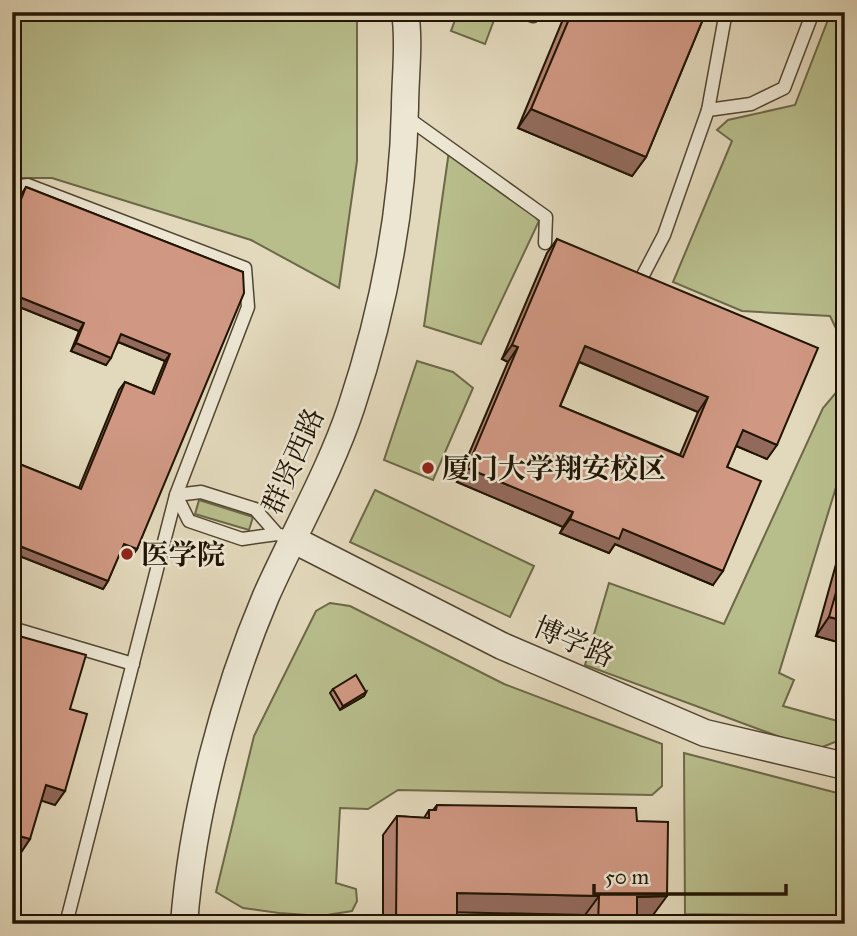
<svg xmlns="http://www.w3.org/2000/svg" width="857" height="936" font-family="'IM FELL Great Primer','Noto Serif SC',serif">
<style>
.green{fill:#b8bd8c;stroke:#6c6848;stroke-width:2}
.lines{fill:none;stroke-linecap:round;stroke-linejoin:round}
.lane-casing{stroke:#514531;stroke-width:15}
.street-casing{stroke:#514531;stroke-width:29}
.lane{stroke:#ece6d3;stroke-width:12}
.street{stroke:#ece6d3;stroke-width:26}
.wall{fill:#b38371;stroke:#211403;stroke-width:2;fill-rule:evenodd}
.shaded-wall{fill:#926a5c;stroke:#211403;stroke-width:2}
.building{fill:#d09883;stroke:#211403;stroke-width:2;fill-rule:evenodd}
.poi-dot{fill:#8f2418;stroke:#ece6d3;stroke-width:2.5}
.labels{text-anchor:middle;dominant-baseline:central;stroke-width:5;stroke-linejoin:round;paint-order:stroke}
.street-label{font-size:28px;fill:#211403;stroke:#ece6d3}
.poi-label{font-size:28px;font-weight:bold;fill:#211403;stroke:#ece6d3;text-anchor:start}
</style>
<rect width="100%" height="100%" fill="#e2d8bb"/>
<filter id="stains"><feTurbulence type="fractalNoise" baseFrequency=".00286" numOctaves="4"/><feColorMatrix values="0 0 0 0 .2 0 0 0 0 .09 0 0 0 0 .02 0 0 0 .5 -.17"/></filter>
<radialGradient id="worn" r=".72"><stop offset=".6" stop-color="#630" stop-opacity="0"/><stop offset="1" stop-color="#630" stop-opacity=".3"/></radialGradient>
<g class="green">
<polygon points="12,12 357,12 357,161 339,288 251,240 52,178 21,178 12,197"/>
<polygon points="458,12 472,12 494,20 485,44 451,31"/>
<polygon points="831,12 845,12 845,347 830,316 742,311 673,282 732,141 717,130 728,120 795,105"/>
<polygon points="449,151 512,192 539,221 481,344 424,326"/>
<polygon points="417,361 453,372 473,388 433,480 384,460"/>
<polygon points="845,382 845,458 779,673 794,680 783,706 845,723 845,738 815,750 585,665 609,583 724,624 823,408"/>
<polygon points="375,490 534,566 510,617 350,542"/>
<polygon points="199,500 253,517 249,530 195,514"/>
<polygon points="330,603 350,606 504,684 662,744 662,786 652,795 398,790 368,809 340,808 336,883 356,889 357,901 352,911 321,916 279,913 243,908 216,892 254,736 316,611"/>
<polygon points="684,753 845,795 845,916 685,914"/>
</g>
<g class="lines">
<g class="lane-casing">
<g id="lane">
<polyline points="522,12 533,16 536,12"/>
<polyline points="708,110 725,17 714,12"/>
<polyline points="405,116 546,217 545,243"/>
<polyline points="12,187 28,185 245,268 248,307 176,495 66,924"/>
<polyline points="641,279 664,235 708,110 751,104 784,88 813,12"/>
<polyline points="277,534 255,509 201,492 176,495 189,521 242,539 277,534 292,539"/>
<polyline points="12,628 133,664"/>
</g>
</g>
<g class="street-casing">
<g id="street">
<polyline points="292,539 502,646 705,733 845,766"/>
<path d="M184 924C192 817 224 695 266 596 293 535 330 471 351 408 383 312 403 209 405 107 405 77 410 42 405 12"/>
</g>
</g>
<use href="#lane" class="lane"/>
<use href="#street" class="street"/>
</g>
<g class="wall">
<polygon points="566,12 706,12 646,157 632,176 518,128"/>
<polygon points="26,187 243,272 137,549 131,557 120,552 108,581 103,589 12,553 12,461 79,488 119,390 125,382 152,393 165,361 118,342 106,365 71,351 79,331 12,304 12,216 21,195"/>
<path d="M557 239 767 459 736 446 727 467 713 585 615 544 609 553 560 533 563 527 457 482 508 362 502 359 547 253ZM579 362 698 412 680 455 560 406Z"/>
<polygon points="845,532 845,644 816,636"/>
<polygon points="333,689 366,692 364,696 340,710 330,693"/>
<polygon points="437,805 637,821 653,915 637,916 637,924 585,924 585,915 457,912 457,924 383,924 383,835 397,816 424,818 429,810 433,810"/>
</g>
<g class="shaded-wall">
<polygon points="531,109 646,157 632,176 518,128"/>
<polygon points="12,294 84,323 79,331 12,304"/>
<polygon points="121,334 170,354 165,361 116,341"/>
<polygon points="76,343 111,358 106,365 71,351"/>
<polygon points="512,345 518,347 508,362 502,359"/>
<polygon points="585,346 708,397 698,412 575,360"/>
<polygon points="743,430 777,445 767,459 732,444"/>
<polygon points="467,468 573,512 563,527 457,482"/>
<polygon points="570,519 623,529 723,571 713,585 615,544 609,553 560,533"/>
<polygon points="12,543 108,581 103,589 12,553"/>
<polygon points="124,544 137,549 131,557 118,551"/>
<polygon points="829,617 845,621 845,644 816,636"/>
<polygon points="366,692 364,696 340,710 343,706"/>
<polygon points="46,785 65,791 55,805 36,799"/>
<polygon points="12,834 30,839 20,854 12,851"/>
<polygon points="457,893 599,896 585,915 444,912"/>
<polygon points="667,896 653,915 623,917 637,897"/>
</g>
<g class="building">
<polygon points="572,12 706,12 646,157 531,109"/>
<polygon points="26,187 243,272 244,293 137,549 124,544 108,581 12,543 12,461 81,489 125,382 154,394 170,354 121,334 111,358 76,343 84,323 12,294 12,222"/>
<path d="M557 239 818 348 777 445 743 430 727 467 761 481 723 571 623 529 619 539 570 519 573 512 467 468 518 347 512 345ZM585 346 708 397 683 457 560 406Z"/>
<polygon points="845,561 845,621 829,617"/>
<polygon points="12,634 86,655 70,709 87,714 65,791 46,785 30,839 12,834"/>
<polygon points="356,675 366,692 343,706 333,689"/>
<polygon points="437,805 636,808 637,821 668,822 667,896 637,897 637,924 598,924 599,896 457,893 457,924 396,924 397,816 429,818 429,810 436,810"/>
</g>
<g class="poi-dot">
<circle cx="428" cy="468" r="7"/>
<circle cx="127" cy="554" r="7"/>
</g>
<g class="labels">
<g class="street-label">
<text transform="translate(293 461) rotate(-66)">群贤西路</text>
<text transform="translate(574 642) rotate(23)">博学路</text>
</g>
<g class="poi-label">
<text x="442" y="468">厦门大学翔安校区</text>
<text x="141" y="554">医学院</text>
</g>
</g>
<rect width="857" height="936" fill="none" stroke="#e2d8bb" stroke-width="42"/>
<rect x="14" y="14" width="829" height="908" fill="none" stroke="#211403" stroke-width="3.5"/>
<rect x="21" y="21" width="815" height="894" fill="none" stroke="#211403" stroke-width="2"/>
<path d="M594 884v10h192v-10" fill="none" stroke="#211403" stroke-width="3.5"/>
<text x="605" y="884" font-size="21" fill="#211403" stroke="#ece6d3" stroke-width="5" paint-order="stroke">50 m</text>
<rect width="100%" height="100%" filter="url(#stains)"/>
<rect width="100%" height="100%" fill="url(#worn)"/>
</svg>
